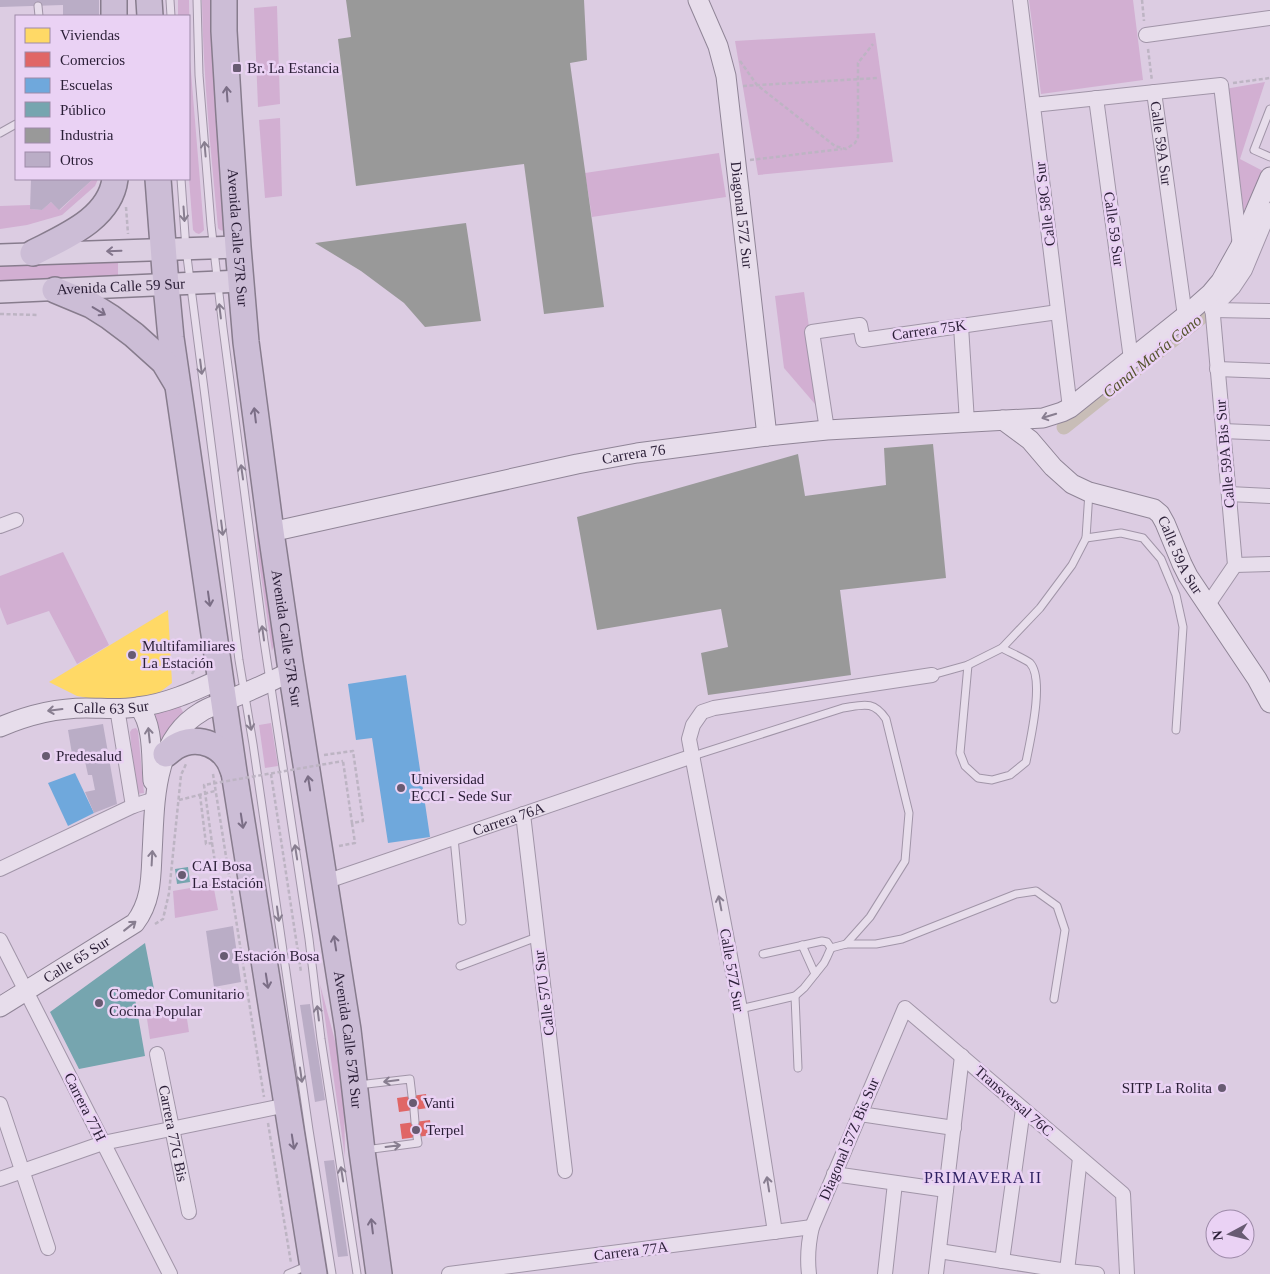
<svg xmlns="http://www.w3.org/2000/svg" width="1270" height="1274" font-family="Georgia,serif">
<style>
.green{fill:#d2afd2}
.homes{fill:#ffd966}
.shops{fill:#e06666}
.schools{fill:#6fa8dc}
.public{fill:#76a5af}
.industry{fill:#999}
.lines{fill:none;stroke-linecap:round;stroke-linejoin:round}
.canal{stroke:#c8bdb7;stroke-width:15}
.building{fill:#baadc6}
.lane-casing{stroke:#a195a8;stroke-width:9}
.street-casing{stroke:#a195a8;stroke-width:16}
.secondary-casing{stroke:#908597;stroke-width:21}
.primary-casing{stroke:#877c8d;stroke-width:24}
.highway-casing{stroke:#877c8d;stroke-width:28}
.path{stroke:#bdb4c3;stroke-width:2.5;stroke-dasharray:4 2.5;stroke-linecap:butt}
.lane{stroke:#e7ddeb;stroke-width:7}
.street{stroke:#e7ddeb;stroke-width:14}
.secondary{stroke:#e7ddeb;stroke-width:19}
.primary{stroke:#dccfe2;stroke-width:21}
.highway{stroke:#ccbdd6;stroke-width:25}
.path-bridge{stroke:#bdb4c3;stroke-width:2.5;stroke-dasharray:4 2.5;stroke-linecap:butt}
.oneway{stroke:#7b6e86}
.oneway2{stroke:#887e90}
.oneway3{stroke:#83768c}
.poi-dot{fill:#685b72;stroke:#ead2f4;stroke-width:2}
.labels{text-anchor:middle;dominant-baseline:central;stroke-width:5;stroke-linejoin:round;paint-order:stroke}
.poi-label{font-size:15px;fill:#2a1e36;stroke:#ead2f4;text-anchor:start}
.street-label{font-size:15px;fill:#2a1e36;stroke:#ead2f4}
.water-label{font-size:16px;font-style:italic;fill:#55532d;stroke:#ead2f4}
.neighbourhood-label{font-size:16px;letter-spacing:1px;fill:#2d1f61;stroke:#ead2f4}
</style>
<rect width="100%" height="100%" fill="#dccce2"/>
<g class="green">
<polygon points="178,0 189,0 190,60 204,230 202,232 199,234 196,233 193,230 189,179 189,16 178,16"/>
<path d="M202 0H213L227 230C223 231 220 231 218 228 211 152 203 76 202 0Z"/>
<polygon points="1029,0 1133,0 1143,80 1041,94"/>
<polygon points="277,6 280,104 258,107 254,8"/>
<polygon points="875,33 893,162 758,175 735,41"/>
<polygon points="1265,82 1240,159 1263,171 1240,219 1225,89"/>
<polygon points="280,118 282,196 265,198 259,120"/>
<polygon points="719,153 726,197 592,217 585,173"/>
<polygon points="93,179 98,179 95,186 62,215 27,225 0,229 0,206 30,205 31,209 42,210 51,202 60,210"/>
<polygon points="118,256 118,278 0,282 0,263"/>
<polygon points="804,292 821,411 784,368 775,296"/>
<polygon points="254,490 275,641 272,651 258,555"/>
<polygon points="63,552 109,645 77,664 49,611 7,625 0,607 0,576"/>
<polygon points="179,704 184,714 158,756 155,713"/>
<polygon points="271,723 278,766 265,768 259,725"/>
<polygon points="136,728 138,731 144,793 136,794 130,732 132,729"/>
<polygon points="213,884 218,910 175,918 173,891"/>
<polygon points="320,984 339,1056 344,1095 345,1157"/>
<polygon points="185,1006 189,1032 150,1039 146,1012"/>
</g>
<polygon class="homes" points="168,610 172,683 160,692 142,700 106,701 77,696 49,682"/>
<g class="shops">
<polygon points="426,1094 428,1108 399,1112 397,1098"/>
<polygon points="430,1120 432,1135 402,1139 400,1124"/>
</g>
<g class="schools">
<polygon points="406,675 430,837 388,843 372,738 356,740 348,684"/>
<polygon points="75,773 94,813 68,826 48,783"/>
</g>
<g class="public">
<polygon points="188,867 190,882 177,884 175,869"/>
<polygon points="145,943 154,989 134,993 145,1056 79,1069 50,1012"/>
</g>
<g class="industry">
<polygon points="346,0 584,0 587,60 570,63 604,307 544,314 524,164 356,186 338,39 351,37"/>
<polygon points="466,223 481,321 425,327 404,303 361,271 315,243"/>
<polygon points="933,444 946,578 840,590 851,675 708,695 701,653 728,647 721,609 597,630 577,517 798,454 805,496 886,485 884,448"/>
</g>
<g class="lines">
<polyline class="canal" points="1064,427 1204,315 1217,297"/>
</g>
<g class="building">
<polygon points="0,0 99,0 99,16 63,16 63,5 0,7"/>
<polygon points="31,179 93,179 59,210 51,202 42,210 30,209"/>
<polygon points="103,724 117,804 94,813 85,792 95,790 92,775 88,775 83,752 72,754 68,730"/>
<polygon points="233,926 241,982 214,987 206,931"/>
<polygon points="310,1004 325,1100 315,1102 300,1005"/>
<polygon points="334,1160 348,1256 338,1257 324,1161"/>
</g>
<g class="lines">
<g class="lane-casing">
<g id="lane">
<polyline points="170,0 171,16"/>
<polyline points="197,0 199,75 211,225 223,328 264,641 309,939 321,1039 357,1274"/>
<polyline points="38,6 39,16"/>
<polyline points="1270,109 1254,150 1270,157"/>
<polyline points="0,133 16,124"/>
<polyline points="181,179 186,249 239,660 253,744 309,1130 332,1274"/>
<polyline points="1086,538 1121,533 1143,538 1161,559 1176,595 1183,627 1176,730"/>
<path d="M968 665 960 753 965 766 978 778 992 780 1010 775 1026 762C1030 741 1045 679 1030 663 1027 660 1007 651 1002 648"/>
<polyline points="932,675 968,665 1002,648 1040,608 1072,565 1086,538 1089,492"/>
<path d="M693 756 843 708C863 705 873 700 886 719L909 813 905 861 870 917 846 944"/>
<polyline points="454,838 462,921"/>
<polyline points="802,945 815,974"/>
<polyline points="831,948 846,944 876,944 902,939 1016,894 1036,891 1057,906 1065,930 1054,999"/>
<polyline points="460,966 537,937"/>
<polyline points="795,996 798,1068"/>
<polyline points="740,1009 795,996 804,988 824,963 827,957 831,948 827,942 822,941 763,954"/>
<polyline points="358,1085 410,1079 412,1096"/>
<polyline points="414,1110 415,1122"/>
<polyline points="365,1150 418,1143 417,1137"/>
<polyline points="288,1274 309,1265"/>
</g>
</g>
<g class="street-casing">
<g id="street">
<polyline points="1020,0 1070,408"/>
<polyline points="1146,35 1270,18"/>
<path id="s1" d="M1154 92 1185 316"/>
<polyline points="1096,98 1131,359"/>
<polyline points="1033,105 1221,85 1240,246"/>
<polyline points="1212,310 1233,288 1245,270 1270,210"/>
<polyline points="1212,310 1270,311"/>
<polyline points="961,326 967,422"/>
<polyline points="1217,369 1270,371"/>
<polyline points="827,430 812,332 860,325 863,340 1058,312"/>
<polyline points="1223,431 1270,433"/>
<polyline points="1229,494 1270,496"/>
<polyline points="0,526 16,520"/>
<polyline points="1235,565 1270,564"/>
<polyline points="1207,606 1235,565 1211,293"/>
<polyline points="117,708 133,806"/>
<polyline points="523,814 565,1171"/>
<polyline points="0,869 133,806 155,799"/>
<path id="s2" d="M325 882 693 756"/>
<polyline points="0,940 170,1274"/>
<path id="s3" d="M157 1054 189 1212"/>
<polyline points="0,1104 48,1248"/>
<polyline points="860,1114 954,1128"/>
<polyline points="834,1174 946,1190"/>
<polyline points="0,1179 103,1143 287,1105"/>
<polyline points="775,1232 740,1009 689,739 693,725 702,712 714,708 932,675"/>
<polyline points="939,1251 1067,1271 1097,1274"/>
<polyline points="1002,1261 1023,1109"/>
<polyline points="1067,1271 1080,1158"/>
<polyline points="449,1274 812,1227"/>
<path d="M809 1274C807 1257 808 1244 812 1227L905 1008 1123 1194 1127 1274"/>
<polyline points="885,1274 895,1183"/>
<polyline points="936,1274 962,1056"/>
</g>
</g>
<g class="secondary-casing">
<g id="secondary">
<path id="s4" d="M698 0 718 46 726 76 767 436"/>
<path id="s5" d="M1003 420 1030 440 1053 467 1072 484 1089 492 1154 509 1160 514 1165 523 1182 564 1188 576 1257 679 1270 703"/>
<path id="s6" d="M271 532 577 464 637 453 767 436 827 430 1043 418 1062 412 1070 408 1185 316 1211 293 1221 281 1240 247 1270 177"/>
<path d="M139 707C154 726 151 757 153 781"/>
<path id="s7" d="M0 727C28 715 56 708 86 708 103 708 120 710 137 707 166 704 194 691 220 679"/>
<path id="s8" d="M0 1007 135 923C151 902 151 879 152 854 155 804 152 741 201 712 208 707 217 705 225 701 248 692 270 682 292 671"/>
</g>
</g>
<g class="primary-casing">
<g id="primary">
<polyline points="0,255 238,247"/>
<path id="s9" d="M0 292 241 281"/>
</g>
</g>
<g class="highway-casing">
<g id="highway">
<polyline points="114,0 114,16"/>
<polyline points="149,0 150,16"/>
<path id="s10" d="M224 0V31L229 114 238 247 246 342 271 532 290 663 348 1030 362 1151 379 1274"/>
<polyline points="158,179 166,285 171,338 234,772 314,1274"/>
<path d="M33 253C64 237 110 219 115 179"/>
<polyline points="55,290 91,305 110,317 134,335 164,362 176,382"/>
<path d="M166 754C169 752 172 749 175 747 198 733 226 746 233 770"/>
</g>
</g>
<g class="path">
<polyline points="1142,0 1144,21"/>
<polyline points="1148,49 1152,81"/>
<polyline points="740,61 757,85 835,146 846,149 855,143 858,137 858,63 873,44"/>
<polyline points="1233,83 1270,78"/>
<polyline points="743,86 877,78"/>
<polyline points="750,160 842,149"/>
<polyline points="126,207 128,234"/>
<polyline points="0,314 39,315"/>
<polyline points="192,674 197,665 197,661"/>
<polyline points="324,755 353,751 363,821 352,823 343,761"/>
<polyline points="213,774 264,1097"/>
<polyline points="271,774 301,972"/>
<polyline points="179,800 215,791"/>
<polyline points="212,843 215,862 226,860"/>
<polyline points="339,846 355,843 352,823"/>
<polyline points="155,924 163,919 169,893 181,775 186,764"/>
<polyline points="268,1123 291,1263"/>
</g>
<use href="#lane" class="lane"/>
<use href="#street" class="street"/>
<use href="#secondary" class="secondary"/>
<use href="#primary" class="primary"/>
<use href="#highway" class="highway"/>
<polyline class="path-bridge" points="200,795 206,844 212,843 204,785 343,761"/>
</g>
<defs><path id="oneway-shaft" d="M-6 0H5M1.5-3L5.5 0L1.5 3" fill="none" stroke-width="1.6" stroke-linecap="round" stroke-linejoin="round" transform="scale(1.25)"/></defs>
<g class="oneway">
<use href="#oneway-shaft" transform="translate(227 94) rotate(-94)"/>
<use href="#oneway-shaft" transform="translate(99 311) rotate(31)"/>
<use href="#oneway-shaft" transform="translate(255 415) rotate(-97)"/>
<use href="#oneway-shaft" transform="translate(209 599) rotate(82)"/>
<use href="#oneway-shaft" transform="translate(309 783) rotate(-99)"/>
<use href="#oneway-shaft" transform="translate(242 821) rotate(81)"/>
<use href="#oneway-shaft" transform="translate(335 943) rotate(-99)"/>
<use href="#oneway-shaft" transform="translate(267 981) rotate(81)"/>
<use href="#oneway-shaft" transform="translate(293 1142) rotate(81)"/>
<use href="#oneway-shaft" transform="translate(372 1226) rotate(-97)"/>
</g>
<g class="oneway2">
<use href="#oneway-shaft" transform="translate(205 149) rotate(-95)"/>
<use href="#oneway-shaft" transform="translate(184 214) rotate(86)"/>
<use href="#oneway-shaft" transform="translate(220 311) rotate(-97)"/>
<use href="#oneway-shaft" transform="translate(201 367) rotate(83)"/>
<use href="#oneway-shaft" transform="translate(1049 416) rotate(163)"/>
<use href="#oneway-shaft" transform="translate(242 472) rotate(-98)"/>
<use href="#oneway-shaft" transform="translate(222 528) rotate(83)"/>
<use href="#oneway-shaft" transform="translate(263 633) rotate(-98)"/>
<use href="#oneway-shaft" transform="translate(55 710) rotate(173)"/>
<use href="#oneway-shaft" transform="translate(250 723) rotate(80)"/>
<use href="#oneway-shaft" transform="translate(149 735) rotate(-96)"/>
<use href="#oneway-shaft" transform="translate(296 852) rotate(-99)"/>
<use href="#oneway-shaft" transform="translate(152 858) rotate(-87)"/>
<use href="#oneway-shaft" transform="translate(720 903) rotate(-101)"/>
<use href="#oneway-shaft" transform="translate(278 914) rotate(82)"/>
<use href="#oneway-shaft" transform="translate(130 926) rotate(-38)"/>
<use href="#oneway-shaft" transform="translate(318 1013) rotate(-97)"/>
<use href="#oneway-shaft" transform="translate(301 1075) rotate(82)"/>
<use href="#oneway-shaft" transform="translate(391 1081) rotate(173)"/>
<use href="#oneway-shaft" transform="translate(393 1146) rotate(-7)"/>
<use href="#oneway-shaft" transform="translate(342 1174) rotate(-99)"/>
<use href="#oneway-shaft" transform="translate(768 1184) rotate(-99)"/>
</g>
<use class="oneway3" href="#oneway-shaft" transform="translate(114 251) rotate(178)"/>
<g class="poi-dot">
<rect x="232" y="63" width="10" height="10" rx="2.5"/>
<circle cx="132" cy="655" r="5"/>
<circle cx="46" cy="756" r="5"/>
<circle cx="401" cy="788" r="5"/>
<circle cx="182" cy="875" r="5"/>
<circle cx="224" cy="956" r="5"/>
<circle cx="99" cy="1003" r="5"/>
<circle cx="1222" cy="1088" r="5"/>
<circle cx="413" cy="1103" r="5"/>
<circle cx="416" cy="1130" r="5"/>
</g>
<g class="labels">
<g class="poi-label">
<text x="247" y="68">Br. La Estancia</text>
<text x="142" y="646">Multifamiliares<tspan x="142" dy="17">La Estación</tspan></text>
<text x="56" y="756">Predesalud</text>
<text x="411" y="779">Universidad<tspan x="411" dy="17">ECCI - Sede Sur</tspan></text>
<text x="192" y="866">CAI Bosa<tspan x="192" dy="17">La Estación</tspan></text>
<text x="234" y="956">Estación Bosa</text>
<text x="109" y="994">Comedor Comunitario<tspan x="109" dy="17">Cocina Popular</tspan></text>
<text x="1212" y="1088" text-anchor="end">SITP La Rolita</text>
<text x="423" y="1103">Vanti</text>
<text x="426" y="1130">Terpel</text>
</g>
<g class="street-label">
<text stroke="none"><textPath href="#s1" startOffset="52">Calle 59A Sur</textPath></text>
<text transform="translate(1045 204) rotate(-97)">Calle 58C Sur</text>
<text stroke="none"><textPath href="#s4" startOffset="221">Diagonal 57Z Sur</textPath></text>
<text transform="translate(1114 229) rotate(82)">Calle 59 Sur</text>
<text stroke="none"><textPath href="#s10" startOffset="238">Avenida Calle 57R Sur</textPath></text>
<text stroke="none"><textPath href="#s9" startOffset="121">Avenida Calle 59 Sur</textPath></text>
<text transform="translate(929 330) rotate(-8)">Carrera 75K</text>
<text stroke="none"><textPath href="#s6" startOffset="371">Carrera 76</textPath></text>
<text transform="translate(1225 454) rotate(-95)">Calle 59A Bis Sur</text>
<text stroke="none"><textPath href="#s5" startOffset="234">Calle 59A Sur</textPath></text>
<text stroke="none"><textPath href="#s10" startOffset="642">Avenida Calle 57R Sur</textPath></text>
<text stroke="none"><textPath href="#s7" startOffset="114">Calle 63 Sur</textPath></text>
<text stroke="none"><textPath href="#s2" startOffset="194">Carrera 76A</textPath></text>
<text stroke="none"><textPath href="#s8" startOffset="90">Calle 65 Sur</textPath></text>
<text transform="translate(732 970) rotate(80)">Calle 57Z Sur</text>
<text transform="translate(544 993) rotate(-97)">Calle 57U Sur</text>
<text stroke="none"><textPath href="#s10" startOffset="1048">Avenida Calle 57R Sur</textPath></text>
<text transform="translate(1014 1101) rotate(41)">Transversal 76C</text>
<text transform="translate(85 1107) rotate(63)">Carrera 77H</text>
<text stroke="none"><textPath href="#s3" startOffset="81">Carrera 77G Bis</textPath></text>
<text transform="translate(849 1139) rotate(-67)">Diagonal 57Z Bis Sur</text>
<text transform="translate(631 1251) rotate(-7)">Carrera 77A</text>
</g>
<g class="water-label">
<text transform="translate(1152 356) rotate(-39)">Canal María Cano</text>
</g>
<g class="neighbourhood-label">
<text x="983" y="1177">PRIMAVERA II</text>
</g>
</g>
<rect x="15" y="15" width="175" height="165" fill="#ead2f4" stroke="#9d8aa8"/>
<rect x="25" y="28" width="25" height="15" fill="#ffd966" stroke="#9d8aa8"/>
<text x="60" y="40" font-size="15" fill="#2a1e36">Viviendas</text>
<rect x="25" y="52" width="25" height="15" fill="#e06666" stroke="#9d8aa8"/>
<text x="60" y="65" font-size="15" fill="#2a1e36">Comercios</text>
<rect x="25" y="78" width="25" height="15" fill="#6fa8dc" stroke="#9d8aa8"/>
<text x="60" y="90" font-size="15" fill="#2a1e36">Escuelas</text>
<rect x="25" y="102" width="25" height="15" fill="#76a5af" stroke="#9d8aa8"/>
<text x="60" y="115" font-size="15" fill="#2a1e36">Público</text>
<rect x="25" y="128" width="25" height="15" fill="#999999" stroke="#9d8aa8"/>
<text x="60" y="140" font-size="15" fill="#2a1e36">Industria</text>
<rect x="25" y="152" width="25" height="15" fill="#baadc6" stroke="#9d8aa8"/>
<text x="60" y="165" font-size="15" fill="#2a1e36">Otros</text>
<g transform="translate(1230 1234) rotate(263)"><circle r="24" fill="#ead2f4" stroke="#9d8aa8"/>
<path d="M0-4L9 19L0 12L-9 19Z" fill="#685b72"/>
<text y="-8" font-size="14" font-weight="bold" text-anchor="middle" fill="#2a1e36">N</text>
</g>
</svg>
